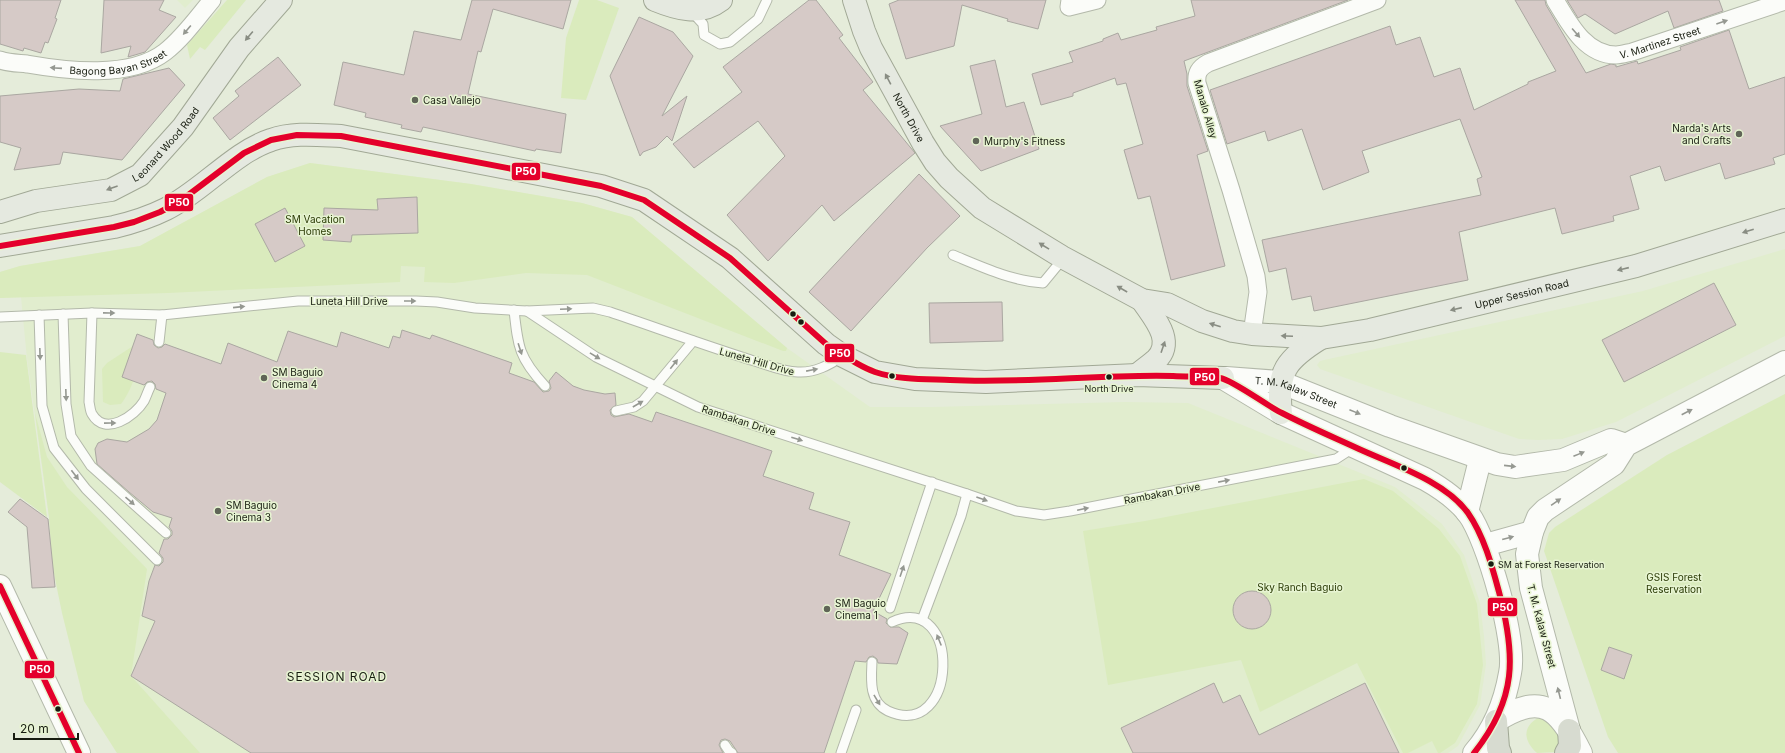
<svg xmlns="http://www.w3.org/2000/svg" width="1785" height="753" font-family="Inter,sans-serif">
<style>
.built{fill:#e1edce}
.green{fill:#daebbd}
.building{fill:#d6cac7;stroke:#aaa7a1}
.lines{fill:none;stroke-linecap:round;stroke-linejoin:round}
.lane-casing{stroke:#b3b9aa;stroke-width:11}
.street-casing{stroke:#b3b9aa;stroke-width:19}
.secondary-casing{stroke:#b3b9aa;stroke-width:24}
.primary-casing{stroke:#a1a895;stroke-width:24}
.highway-casing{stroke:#a1a895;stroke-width:24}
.lane{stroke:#fbfcf9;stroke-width:9}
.street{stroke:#fbfcf9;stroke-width:17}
.secondary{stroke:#fbfcf9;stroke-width:22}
.primary{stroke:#e5e9e0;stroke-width:22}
.highway{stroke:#d7dbd0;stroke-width:22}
.bus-1-casing{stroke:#e7f4d2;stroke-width:9}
.bus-1{stroke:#e4002b;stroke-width:6}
.oneway{fill:#959891}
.oneway2{fill:#898d83}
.poi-dot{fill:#606557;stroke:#e7f4d2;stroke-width:1.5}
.bus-dot{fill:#181d11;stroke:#e7f4d2;stroke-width:1.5}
.labels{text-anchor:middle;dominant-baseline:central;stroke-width:3;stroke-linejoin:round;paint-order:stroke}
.bus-label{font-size:9px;fill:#181d11;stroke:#e7f4d2}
.street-label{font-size:10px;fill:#181d11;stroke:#e7f4d2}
.poi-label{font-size:10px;fill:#181d11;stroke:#e7f4d2;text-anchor:start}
.park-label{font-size:10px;fill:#2c3c07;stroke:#e7f4d2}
.quarter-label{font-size:12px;letter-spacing:1px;fill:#181d11;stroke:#e7f4d2}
.line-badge{stroke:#e7f4d2;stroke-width:1.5}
.badge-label{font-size:11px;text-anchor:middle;font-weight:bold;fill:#fff}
</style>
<rect width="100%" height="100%" fill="#e5ecda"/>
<g class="built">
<polygon points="177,0 193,0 185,8"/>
<polygon points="310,163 471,184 582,203 632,217 787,348 870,407 932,407 1125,402 1188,403 1395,487 1442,524 1464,555 1480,603 1484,636 1486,664 1480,705 1458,746 1448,753 117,753 84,701 49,517 27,359 21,297 0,298 0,272 20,266 140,246 267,177"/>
<polygon points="1785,249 1785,336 1616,422 1562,439 1538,440 1519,439 1320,369 1317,365 1320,361 1324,360 1643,291"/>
</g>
<g class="green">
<polygon points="227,0 246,0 205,50 200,47 190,59 187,45"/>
<polygon points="579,0 597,0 619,8 586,100 561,98 566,38"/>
<polygon points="310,163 471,184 582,203 632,217 787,348 786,351 783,351 587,275 526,273 454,283 424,282 425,267 401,266 400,282 168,293 0,298 0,272 20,266 140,246 267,177"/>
<path d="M136 344C137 369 136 383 121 404L110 405 103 402 102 369 107 363Z"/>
<polygon points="0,352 26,355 47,517 0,482"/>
<polygon points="1785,394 1785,753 1618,753 1608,737 1544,551 1549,533 1555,527 1667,455"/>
<polygon points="35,413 47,457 67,487 147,569 131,676 200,753 117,753 84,701 62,613 52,564 49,517"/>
<polygon points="1364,479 1393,491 1439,529 1460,556 1477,604 1483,665 1477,704 1455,743 1440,753 1438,753 1432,741 1408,753 1403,753 1357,663 1260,712 1241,660 1108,685 1083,531 1145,521"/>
<path d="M1545 715 1565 734 1556 752 1537 753C1520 738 1524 722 1545 715Z"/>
</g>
<g class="building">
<polygon points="0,0 61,0 55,18 57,19 48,43 45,42 41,53 24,48 23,51 0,44"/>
<polygon points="104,0 164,0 159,10 176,17 145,52 128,57 131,46 101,53"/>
<polygon points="472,0 571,0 563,29 493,9 481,52 478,51 468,94 566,114 561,153 536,149 535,151 423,127 421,132 401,128 402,125 365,117 366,113 334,105 343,62 404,75 414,31 461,40"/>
<polygon points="809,0 816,0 843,35 839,38 873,82 863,90 915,153 834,221 822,205 768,261 727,215 785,156 758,121 694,168 673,144 742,92 723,67"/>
<polygon points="899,0 1046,0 1038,29 1007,21 1008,19 962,5 954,46 906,59 889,4"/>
<polygon points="1191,0 1348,0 1184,61 1187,74 1187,86 1208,151 1197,155 1225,266 1171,280 1150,196 1138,199 1124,150 1143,144 1126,83 1117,85 1115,78 1073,93 1073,96 1041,105 1032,74 1073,62 1069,52 1103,41 1103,39 1118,33 1121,40 1157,30 1156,27 1195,16"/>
<polygon points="1515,0 1545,0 1546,5 1586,73 1611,64 1616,65 1616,67 1637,61 1638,64 1681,50 1680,47 1729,30 1749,89 1785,77 1785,154 1773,158 1775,164 1725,179 1720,163 1665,181 1660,166 1630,176 1639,209 1613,216 1614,221 1562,234 1555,208 1459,232 1468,280 1314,311 1311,296 1292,300 1286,268 1269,272 1262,240 1481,195 1477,179 1482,177 1460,119 1362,151 1369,172 1323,190 1302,129 1268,141 1265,131 1227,144 1210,90 1390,26 1396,45 1420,37 1434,77 1460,68 1474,110 1528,84 1528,82 1556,71"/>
<polygon points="1567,0 1719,0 1723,11 1674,28 1668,11 1615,34 1585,14 1578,18"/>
<polygon points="639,17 673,32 693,56 662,116 687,96 672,141 667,136 656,147 643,152 640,156 610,76"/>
<polygon points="278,57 301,85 230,140 213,118 239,96 235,91"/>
<polygon points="995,60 1006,107 1024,102 1039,149 981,171 940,126 982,114 970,66"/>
<polygon points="169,68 185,85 122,160 63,152 60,164 14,170 21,148 0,142 0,96 79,89 120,91 123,79"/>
<polygon points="919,174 960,216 927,248 851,331 809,292"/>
<polygon points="417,197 418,233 352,235 351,242 323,240 324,208 378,210 377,199"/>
<polygon points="285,208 305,246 275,262 255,224"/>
<polygon points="1714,283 1736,325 1624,382 1602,340"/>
<polygon points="1002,302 1003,341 930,343 929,303"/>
<polygon points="402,330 430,339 432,335 512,363 509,373 534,382 543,392 549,391 551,388 549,381 556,372 573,386 584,390 605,394 615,393 616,405 610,410 611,415 614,417 629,414 652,422 656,412 772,451 763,476 814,493 809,509 850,522 839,555 891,574 873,611 887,619 886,623 890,627 899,627 908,633 897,664 878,663 877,659 873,656 869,657 866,662 855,661 824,753 738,753 730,741 725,739 721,740 719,745 723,753 251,753 131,676 155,621 142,616 149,581 155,565 159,566 163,562 163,558 159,553 164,539 168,539 172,535 172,531 169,527 172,518 153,512 129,492 97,464 95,449 98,443 107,439 127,442 149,429 157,420 166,393 156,389 155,384 152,381 147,382 144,385 122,377 137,334 153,340 154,345 158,348 162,347 165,344 221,364 228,343 277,362 288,331 337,347 341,332 389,348 393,336 400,338"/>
<polygon points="20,499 48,519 55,587 32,588 27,527 8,512"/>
<circle cx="1252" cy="610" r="19"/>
<polygon points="1609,647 1632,655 1624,679 1601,670"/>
<polygon points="1214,683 1223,703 1240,695 1259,735 1365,683 1399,753 1133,753 1121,728"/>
</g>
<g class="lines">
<g class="lane-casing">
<g id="lane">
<polyline points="692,12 703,24 704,35 720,44 730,42 758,19 767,0"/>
<path d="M953 255C982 267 1012 281 1043 283L1057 266 1062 257"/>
<path d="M514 310C518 347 519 358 545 386"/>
<polyline points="527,311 596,357 698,407 967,494 1016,511 1044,515 1070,511 1336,459 1353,448"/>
<path d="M92 313 89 402C90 406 90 411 92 414 105 437 135 416 144 401 146 397 148 391 150 387"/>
<polyline points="63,314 66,404 71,436 91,466 166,533"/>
<polyline points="39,315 42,406 54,448 86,489 157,560"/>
<path d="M0 317 92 313 162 315 298 301H416L437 302 475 308 527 311 593 308 610 312C657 328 704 345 751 360 766 364 782 372 798 372 815 373 829 365 843 356"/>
<polyline points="159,342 162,315"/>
<polyline points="616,411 634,407 643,401 693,341"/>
<polyline points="890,608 932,482"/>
<polyline points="922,620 961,516 967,494"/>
<path d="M872 662C871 680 869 702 888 711 959 743 962 590 892 622"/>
<polyline points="725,745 729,751 732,753"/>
<polyline points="841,753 856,710"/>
</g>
</g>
<g class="street-casing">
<g id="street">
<polyline points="1070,0 1069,7 1097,0"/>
<path id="s1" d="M1555 0C1569 23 1585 55 1616 55 1621 55 1627 53 1632 52L1785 1"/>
<path id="s2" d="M0 60C9 63 18 63 27 64 67 71 130 79 165 52 183 38 197 18 212 0"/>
<path d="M1252 334 1258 292 1256 276 1231 190 1197 83C1196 73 1199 68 1208 63L1377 0"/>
</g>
</g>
<g class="secondary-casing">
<g id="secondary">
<path d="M1223 378 1281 413 1425 479C1441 488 1456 498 1468 513 1487 538 1517 642 1510 673 1505 702 1493 731 1474 753"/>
<path id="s3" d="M1226 378 1280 382 1390 426 1497 464 1515 467 1563 460 1611 440 1626 445"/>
<polyline points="1467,512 1480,460"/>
<polyline points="1485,545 1532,532"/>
<polyline points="0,586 79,753"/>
<path d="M1496 721C1543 691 1559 709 1581 753"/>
<polyline points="1569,730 1531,588 1527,554 1532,532 1538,517 1545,510 1614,464 1626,445 1785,362"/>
</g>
</g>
<g class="primary-casing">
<g id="primary">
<path d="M655 0C677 9 700 16 721 0"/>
<path id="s4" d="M854 0 864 31 871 48 923 143 935 162 949 178 982 208 1062 257 1142 300 1167 304 1202 321 1233 331 1252 334 1321 338 1370 330 1636 266 1785 220"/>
<path id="s5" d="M0 212 36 201 111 190 140 175 183 127 239 48 281 0"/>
<path d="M0 246 114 227C131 223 150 217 166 209 201 192 234 152 271 140 293 132 318 135 341 136L601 186 644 200 730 258 826 344 843 356 875 372 915 379 986 382 1137 375 1223 378"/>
<path d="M1137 375C1143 370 1150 365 1156 360 1176 341 1153 317 1142 300"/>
<path d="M1281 413C1276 371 1287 359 1321 338"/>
</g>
</g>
<g class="highway-casing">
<g id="highway">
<polyline points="1496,721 1498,748 1500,753"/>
<polyline points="1566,753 1570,746 1569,730"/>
</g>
</g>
<use href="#lane" class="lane"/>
<use href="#street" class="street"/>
<use href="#secondary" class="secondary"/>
<use href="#primary" class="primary"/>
<use href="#highway" class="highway"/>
<g class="bus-1-casing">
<g id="bus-1">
<path d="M0 246 114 227 134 222 160 212 179 202 244 153 271 140 297 135 341 136 601 186 644 200 730 258 826 344C841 354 858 366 875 372 899 380 926 379 950 380 1025 384 1099 374 1173 376 1188 377 1205 376 1220 378 1233 380 1267 406 1282 413 1307 426 1333 437 1359 449 1394 465 1445 481 1468 513 1484 536 1492 566 1499 592 1516 656 1517 699 1474 753"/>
<polyline points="0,586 79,753"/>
</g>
</g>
<use href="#bus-1" class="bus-1"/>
</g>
<defs><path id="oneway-solid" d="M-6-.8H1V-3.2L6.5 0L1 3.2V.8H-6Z"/></defs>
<g class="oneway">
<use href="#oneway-solid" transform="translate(1722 22) rotate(-19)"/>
<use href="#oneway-solid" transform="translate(187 30) rotate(130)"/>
<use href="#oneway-solid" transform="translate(1576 33) rotate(49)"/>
<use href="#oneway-solid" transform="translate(56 68) rotate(-176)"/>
<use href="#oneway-solid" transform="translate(410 301)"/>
<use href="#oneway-solid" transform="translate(239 307) rotate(-6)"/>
<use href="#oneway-solid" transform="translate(566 309) rotate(-3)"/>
<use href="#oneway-solid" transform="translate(109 313) rotate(1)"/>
<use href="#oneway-solid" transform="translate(520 349) rotate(72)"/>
<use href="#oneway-solid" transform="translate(40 354) rotate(88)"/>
<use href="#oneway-solid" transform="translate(595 356) rotate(31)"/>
<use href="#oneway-solid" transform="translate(674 364) rotate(-52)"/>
<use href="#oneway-solid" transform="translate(812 370) rotate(-11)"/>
<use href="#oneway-solid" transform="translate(66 395) rotate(88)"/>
<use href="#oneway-solid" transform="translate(638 404) rotate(-30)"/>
<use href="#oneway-solid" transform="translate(1355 412) rotate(22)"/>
<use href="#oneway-solid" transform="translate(1687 412) rotate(-27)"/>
<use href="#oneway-solid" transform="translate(110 423) rotate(-1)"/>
<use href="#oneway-solid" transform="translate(797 439) rotate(18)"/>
<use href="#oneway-solid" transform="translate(1579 454) rotate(-22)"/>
<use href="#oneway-solid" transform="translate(1510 466) rotate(6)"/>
<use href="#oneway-solid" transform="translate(75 475) rotate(53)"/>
<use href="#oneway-solid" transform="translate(1224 481) rotate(-11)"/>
<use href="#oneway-solid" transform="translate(982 499) rotate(20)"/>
<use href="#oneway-solid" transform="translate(130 501) rotate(41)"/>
<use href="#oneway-solid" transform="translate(1556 502) rotate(-35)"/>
<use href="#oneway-solid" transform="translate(1083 509) rotate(-12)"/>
<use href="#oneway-solid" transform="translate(1508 538) rotate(-15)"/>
<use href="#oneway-solid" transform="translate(902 571) rotate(-71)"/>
<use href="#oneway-solid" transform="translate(939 640) rotate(-112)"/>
<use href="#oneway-solid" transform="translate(1559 693) rotate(-104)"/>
<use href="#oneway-solid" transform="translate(877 700) rotate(59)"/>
</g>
<g class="oneway2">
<use href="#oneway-solid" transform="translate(249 36) rotate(130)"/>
<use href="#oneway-solid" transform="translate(888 79) rotate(-118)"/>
<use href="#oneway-solid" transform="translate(112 188) rotate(160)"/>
<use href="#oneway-solid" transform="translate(1748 231) rotate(163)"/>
<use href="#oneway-solid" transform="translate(1044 246) rotate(-148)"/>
<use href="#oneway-solid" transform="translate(1623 269) rotate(167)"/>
<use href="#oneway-solid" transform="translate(1122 289) rotate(-150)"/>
<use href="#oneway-solid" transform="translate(1456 309) rotate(167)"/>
<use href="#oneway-solid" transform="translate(1215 325) rotate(-162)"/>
<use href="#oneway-solid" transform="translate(1287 336) rotate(-177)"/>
<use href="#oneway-solid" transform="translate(1163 347) rotate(-71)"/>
</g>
<g class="poi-dot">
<circle cx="415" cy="100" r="4"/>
<circle cx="1739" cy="134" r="4"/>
<circle cx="976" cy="141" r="4"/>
<circle cx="264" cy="378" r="4"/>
<circle cx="218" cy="511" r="4"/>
<circle cx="827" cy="609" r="4"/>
</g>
<g class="bus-dot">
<circle cx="793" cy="314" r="3.5"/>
<circle cx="801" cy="322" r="3.5"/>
<circle cx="892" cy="376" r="3.5"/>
<circle cx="1109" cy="377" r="3.5"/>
<circle cx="1404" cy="468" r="3.5"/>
<circle cx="1491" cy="564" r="3.5"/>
<circle cx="58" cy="709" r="3.5"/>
</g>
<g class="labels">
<g class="bus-label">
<text x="1109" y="388">North Drive</text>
<text x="1498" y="564" text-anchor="start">SM at Forest Reservation</text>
</g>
<g class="street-label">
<text stroke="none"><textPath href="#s1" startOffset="132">V. Martinez Street</textPath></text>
<text stroke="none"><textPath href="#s2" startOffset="120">Bagong Bayan Street</textPath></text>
<text transform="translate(1206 109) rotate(74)">Manalo Alley</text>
<text stroke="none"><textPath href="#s4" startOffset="130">North Drive</textPath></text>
<text stroke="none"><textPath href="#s5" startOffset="186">Leonard Wood Road</textPath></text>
<text stroke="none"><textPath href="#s4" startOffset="823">Upper Session Road</textPath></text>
<text x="349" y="301">Luneta Hill Drive</text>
<text transform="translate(757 361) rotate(16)">Luneta Hill Drive</text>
<text stroke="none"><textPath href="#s3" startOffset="72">T. M. Kalaw Street</textPath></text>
<text transform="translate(739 420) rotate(18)">Rambakan Drive</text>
<text transform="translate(1162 493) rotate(-11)">Rambakan Drive</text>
<text transform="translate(1542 626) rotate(75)">T. M. Kalaw Street</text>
</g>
<g class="poi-label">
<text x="423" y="100">Casa Vallejo</text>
<text x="1731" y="128" text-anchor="end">Narda's Arts<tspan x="1731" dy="12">and Crafts</tspan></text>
<text x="984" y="141">Murphy's Fitness</text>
<text x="272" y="372">SM Baguio<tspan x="272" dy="12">Cinema 4</tspan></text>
<text x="226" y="505">SM Baguio<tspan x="226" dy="12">Cinema 3</tspan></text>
<text x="835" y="603">SM Baguio<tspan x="835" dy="12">Cinema 1</tspan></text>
</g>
<g class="park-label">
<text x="315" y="219">SM Vacation<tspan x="315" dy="12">Homes</tspan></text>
<text x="1674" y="577">GSIS Forest<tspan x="1674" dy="12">Reservation</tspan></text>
<text x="1300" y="587">Sky Ranch Baguio</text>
</g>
<g class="quarter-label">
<text x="337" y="676">SESSION ROAD</text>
</g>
</g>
<g class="line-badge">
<rect x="511" y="162" width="30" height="19" rx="4" fill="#e4002b"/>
<rect x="164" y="193" width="30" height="19" rx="4" fill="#e4002b"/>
<rect x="824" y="343" width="31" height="20" rx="4" fill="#e4002b"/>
<rect x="1189" y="367" width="31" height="19" rx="4" fill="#e4002b"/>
<rect x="1487" y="597" width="31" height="20" rx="4" fill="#e4002b"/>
<rect x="24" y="660" width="31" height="19" rx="4" fill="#e4002b"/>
</g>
<g class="badge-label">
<text x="526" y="175">P50</text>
<text x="179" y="206">P50</text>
<text x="840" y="357">P50</text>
<text x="1205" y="381">P50</text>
<text x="1503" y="611">P50</text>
<text x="40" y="673">P50</text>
</g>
<path d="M14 733v6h64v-6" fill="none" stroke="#181d11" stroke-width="2"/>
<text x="20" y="733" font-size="12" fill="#181d11" stroke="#e7f4d2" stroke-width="3" paint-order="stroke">20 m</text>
</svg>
